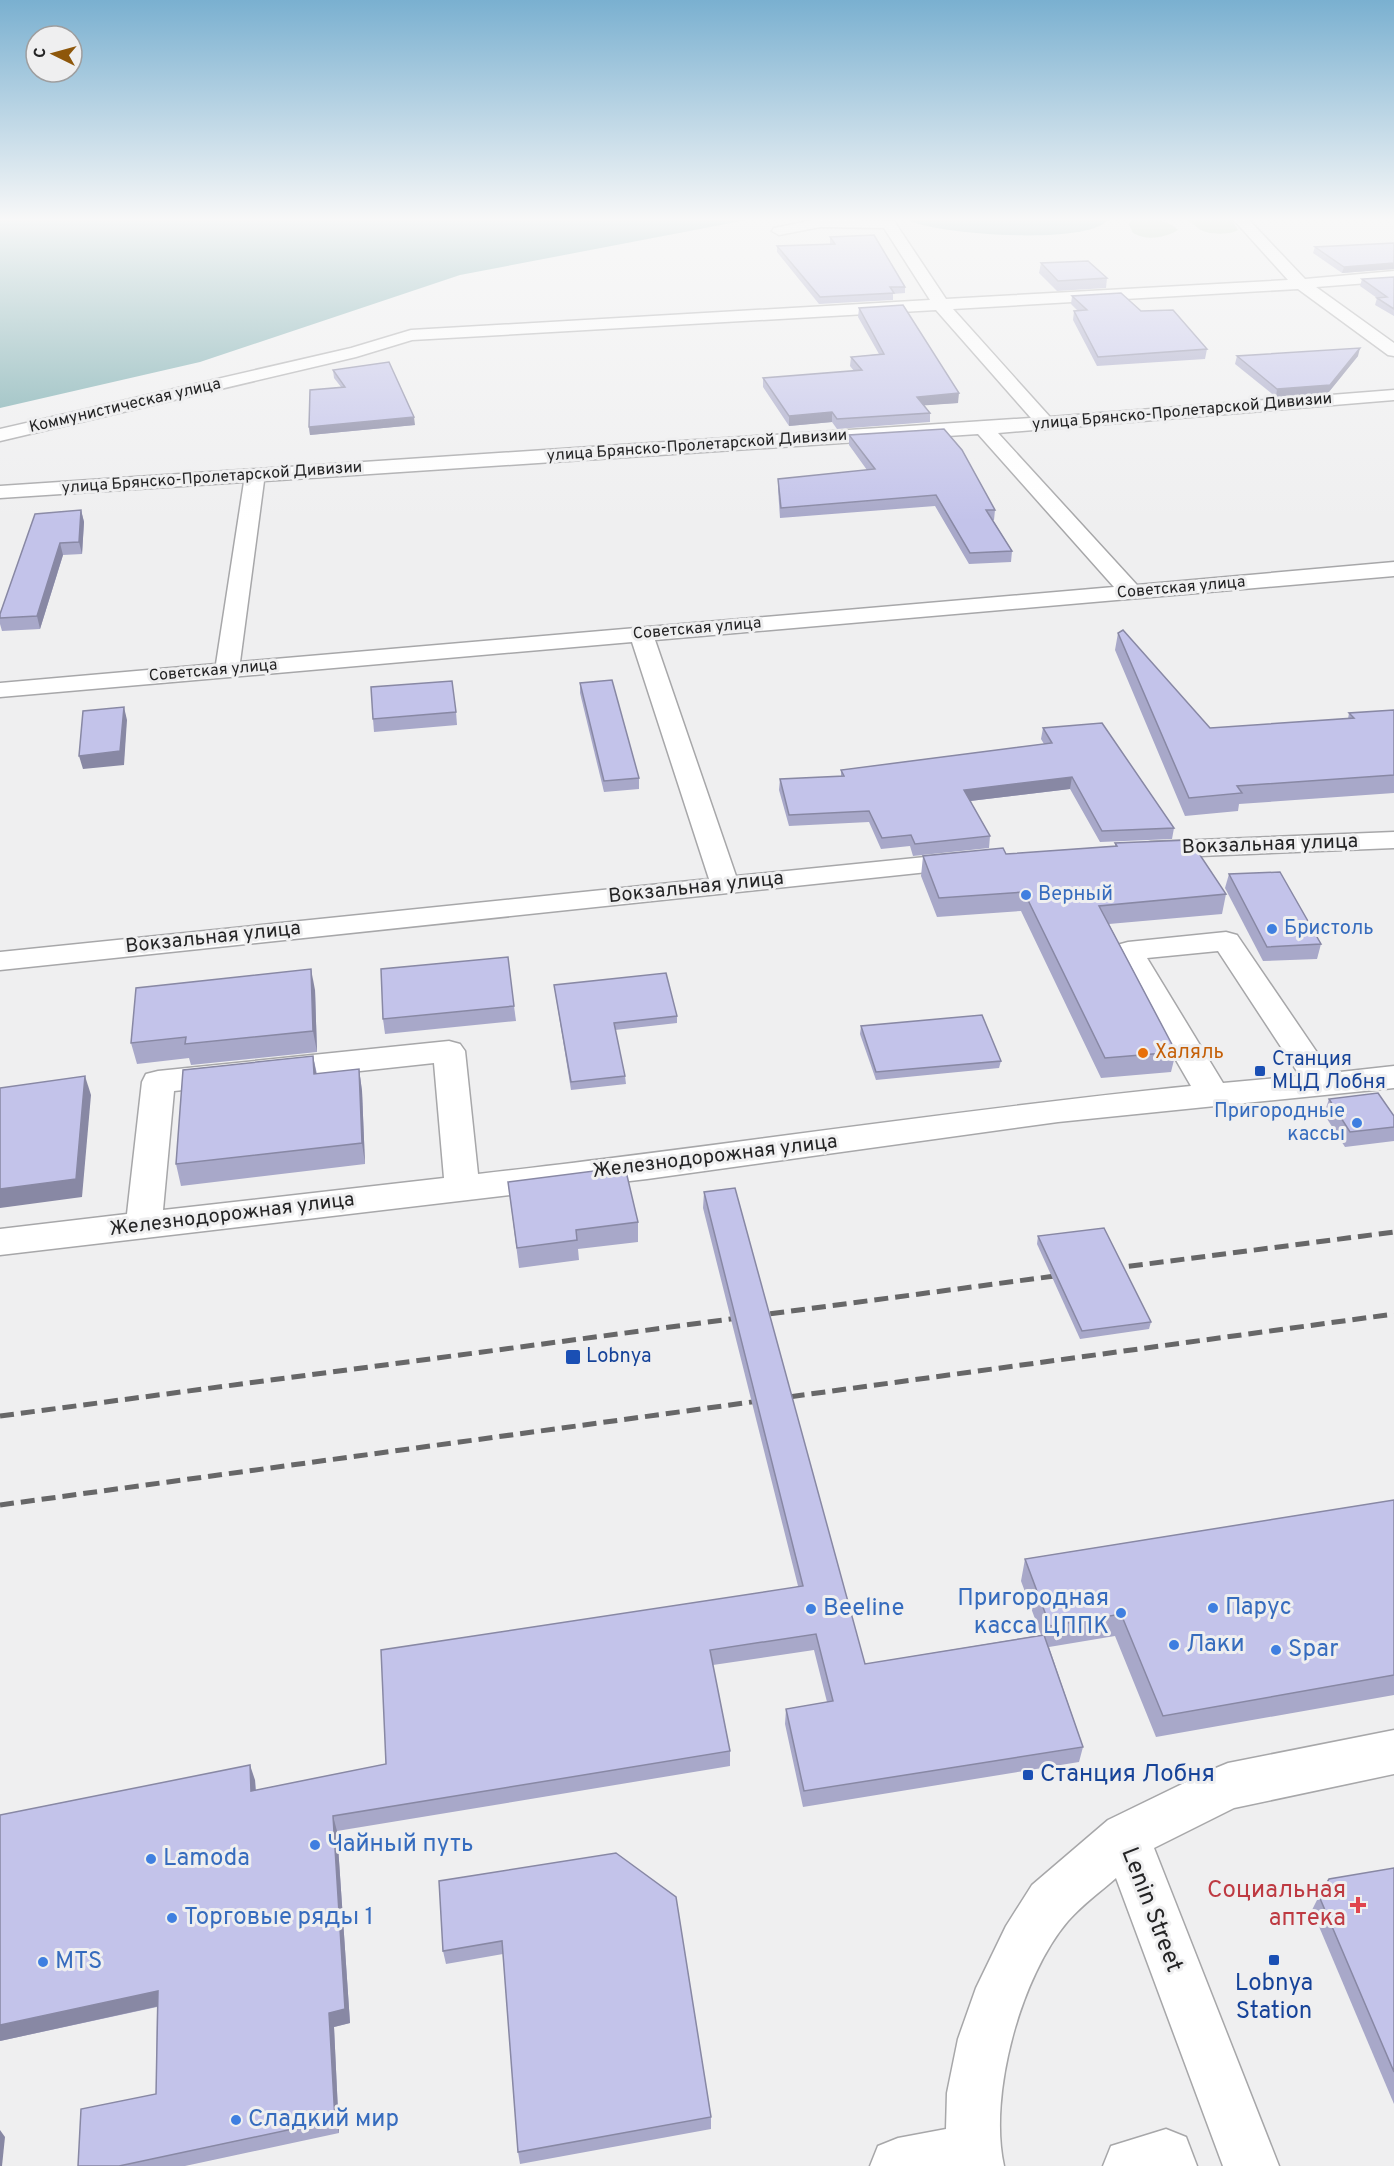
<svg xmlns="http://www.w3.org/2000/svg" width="1394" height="2166" font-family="Overpass,sans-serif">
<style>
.forest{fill:#a4c3a3}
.water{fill:#76aaad}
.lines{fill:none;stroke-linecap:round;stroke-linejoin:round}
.minor-casing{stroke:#a7a7a9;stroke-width:3}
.minor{fill:#fff;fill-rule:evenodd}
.rail{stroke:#676768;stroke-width:5;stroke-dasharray:14 7;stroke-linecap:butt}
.wall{fill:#a8a8c9}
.shaded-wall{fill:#8888a4}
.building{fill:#c3c3ea;stroke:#8888a4;stroke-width:1.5}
.shop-dot{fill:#3f7fe0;stroke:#efeff0;stroke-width:2}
.food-dot{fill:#e8710a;stroke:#efeff0;stroke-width:2}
.transit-dot{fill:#1a4fb4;stroke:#efeff0;stroke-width:2}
.health-dot{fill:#e0444e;stroke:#efeff0;stroke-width:2}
.labels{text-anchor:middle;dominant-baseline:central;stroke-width:6;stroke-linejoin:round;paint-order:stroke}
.far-street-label{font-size:16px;fill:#242425;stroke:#efeff0}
.street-label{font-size:20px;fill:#242425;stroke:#efeff0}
.shop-label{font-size:20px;fill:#366cbe;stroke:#efeff0;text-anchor:start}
.food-label{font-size:20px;fill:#c56008;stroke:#efeff0;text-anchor:start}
.transit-label{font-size:20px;fill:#164399;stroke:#efeff0;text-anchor:start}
.near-shop-label{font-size:24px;fill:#366cbe;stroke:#efeff0;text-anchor:start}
.near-transit-label{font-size:24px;fill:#164399;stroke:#efeff0;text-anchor:start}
.near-health-label{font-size:24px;fill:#be3a42;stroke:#efeff0;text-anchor:end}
.near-street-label{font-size:24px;fill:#242425;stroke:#efeff0}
</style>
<rect width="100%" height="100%" fill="#efeff0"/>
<g class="forest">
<path d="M1131 219C1147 219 1166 217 1178 230 1165 238 1146 241 1133 233L1129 225Z"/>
<path d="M1183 219H1231L1238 230C1231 235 1207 235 1199 229 1192 224 1192 221 1183 219Z"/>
</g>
<g class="water">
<polygon points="0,219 752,219 460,275 200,362 0,408"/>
<path d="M906 219H1108C1093 246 931 235 906 219Z"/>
</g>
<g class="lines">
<g class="minor-casing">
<g id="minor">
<path d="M819 219 894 221 946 299 1288 280 1233 219H1248L1305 279 1394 271V281L1316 287 1394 343V356L1388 355 1298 289 953 309 1050 417 1394 390V400L998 433 1137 585 1394 562V576L655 640 736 876 965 853 975 855 979 861 975 867 0 970V952L709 879 632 642 0 697V683L216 664 244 482 0 498V486L1031 418 936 310 412 340 356 357 0 441V429L351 348 411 330 930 300 884 228 820 227 779 235 772 231 774 228ZM978 434 1114 587 240 662 264 481Z"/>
<polygon points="1394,832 1394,848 1151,858 1141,856 1137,850 1141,844 1151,842"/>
<path d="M1226 932 1237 935 1331 1073 1394 1066V1088L1058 1122 647 1179 0 1255V1229L127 1214 142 1082 146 1074 158 1071 449 1041 460 1044 465 1051 478 1174C716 1147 953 1110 1191 1086L1113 951 1117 945 1128 942ZM1218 951 1300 1076 1223 1083 1147 958ZM434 1063 444 1178 163 1210 174 1091Z"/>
<path d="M1394 1730V1774L1234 1808 1154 1848 1279 2166H1223L1116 1878C1100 1892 1082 1905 1068 1921 1021 1976 988 2095 1004 2166H870L878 2146 898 2138 946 2129 947 2093 958 2039 976 1988 1006 1926 1032 1885 1108 1820 1211 1770 1228 1763Z"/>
<polygon points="1166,2129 1186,2137 1197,2166 1103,2166 1111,2146"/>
</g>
</g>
<use href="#minor" class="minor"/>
<g class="rail">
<polyline points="1108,1269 1394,1232"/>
<polyline points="0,1416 1070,1274"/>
<polyline points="0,1505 1394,1314"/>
</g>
</g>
<g class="wall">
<polygon points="830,237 905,287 905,293 893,294 893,300 819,304 777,252 777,246 830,244"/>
<polygon points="1394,243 1394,269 1342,273 1313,253 1315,247"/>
<polygon points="1041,263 1107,278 1106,288 1057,291 1039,273"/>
<polygon points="1394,277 1394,316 1375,305 1377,298 1360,286 1362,279"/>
<polygon points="1072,296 1141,311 1207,349 1205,359 1097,366 1073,320 1074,311 1078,311 1071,304"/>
<polygon points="859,308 958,403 924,405 930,413 930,422 837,429 832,422 789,426 763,387 763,378 854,371 850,366 851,357 879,354 858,317"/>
<polygon points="1237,356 1358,356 1328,393 1276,397 1235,364"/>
<polygon points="333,370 415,425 310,435 309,427 341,387 334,378"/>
<polygon points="849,435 995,510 994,520 993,520 1012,551 1011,562 969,564 935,506 780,518 778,489 778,479 867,470 849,445"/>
<polygon points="81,510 84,522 82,554 63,555 40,629 2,631 0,624 0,614"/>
<polygon points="1118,633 1210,728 1348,719 1349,713 1394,710 1394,793 1239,804 1238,811 1185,816 1115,650"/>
<polygon points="580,683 639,778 639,789 604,792 580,693"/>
<polygon points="456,712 457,725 374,732 373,719"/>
<polygon points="1043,728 1174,828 1172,839 1100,842 1070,789 970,801 990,836 989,848 913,856 910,846 881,849 869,822 789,826 779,790 780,779 841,777 841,770 1044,744 1041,739"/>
<polygon points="1115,843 1226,894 1222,914 1109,924 1176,1052 1171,1072 1101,1078 1021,911 937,917 921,876 923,856 1006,854 1115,846"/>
<polygon points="1229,874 1321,944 1317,959 1263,961 1225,888"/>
<polygon points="554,985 677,1016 677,1023 615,1030 625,1076 626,1084 571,1090"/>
<polygon points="315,990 317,1052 191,1065 189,1058 137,1064 131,1043"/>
<polygon points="514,1006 516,1021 385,1034 383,1019"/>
<polygon points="861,1026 1001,1061 999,1068 876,1080 860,1034"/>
<polygon points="313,1056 317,1074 359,1069 362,1091 365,1164 181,1186 176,1164"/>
<polygon points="1329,1099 1394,1116 1394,1141 1345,1147 1324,1114"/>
<polygon points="508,1182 638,1222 638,1242 578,1249 579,1260 519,1268"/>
<polygon points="704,1192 865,1664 1041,1635 1021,1581 1025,1559 1394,1500 1394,1695 1156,1737 1115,1636 1049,1647 1083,1747 1079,1762 803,1807 785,1724 786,1709 827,1702 814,1650 713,1665 730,1751 730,1766 337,1831 350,2023 334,2027 339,2133 185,2166 78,2166 156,2094 157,2007 0,2041 255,1780 256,1790 386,1764 798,1586 703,1208"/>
<polygon points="1038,1236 1151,1322 1149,1329 1080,1339 1037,1244"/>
<polygon points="1394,1868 1394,2104 1312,1910 1319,1896"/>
<polygon points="676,1897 711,2117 711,2129 520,2164 518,2152 503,1954 446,1964 443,1951"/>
</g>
<g class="shaded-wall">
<polygon points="1394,263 1394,269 1342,273 1344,267"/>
<polygon points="1360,348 1358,356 1328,393 1276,397 1277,389"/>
<polygon points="959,393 958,403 916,406 917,397"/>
<polygon points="832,412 832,422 789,426 789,416"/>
<polygon points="414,417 415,425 310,435 309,427"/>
<polygon points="81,510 84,522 82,554 79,542"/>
<polygon points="60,543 63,555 40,629 37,616"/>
<polygon points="124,707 127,720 124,765 83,769 79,756"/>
<polygon points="1072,777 1070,789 962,802 964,790"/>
<polygon points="311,969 315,990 317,1052 313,1031"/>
<polygon points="313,1056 317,1078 314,1074"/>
<polygon points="359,1069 362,1091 365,1164 362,1143"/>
<polygon points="85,1076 91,1095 82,1197 0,1208 0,1189"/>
<polygon points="250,1765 255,1780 256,1806 251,1791"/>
<polygon points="333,1816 337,1831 350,2023 334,2027 339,2133 335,2120 329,2013"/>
<polygon points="158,1991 164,2005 0,2041 0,2025"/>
<polygon points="0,2130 5,2137 2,2166 0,2166"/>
</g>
<g class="building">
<polygon points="874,235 905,287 890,287 894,293 820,297 777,246 835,244 830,237"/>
<polygon points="1394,243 1394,263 1344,267 1315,247"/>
<polygon points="1088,261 1107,278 1058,281 1041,263"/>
<polygon points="1394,277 1394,309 1377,298 1387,297 1362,279"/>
<polygon points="1121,293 1141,311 1173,310 1207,349 1098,357 1074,311 1087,310 1072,296"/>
<polygon points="903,305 959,393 917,397 930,413 837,419 832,412 789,416 763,378 862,370 851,357 884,354 859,308"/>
<polygon points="1360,348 1330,385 1277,389 1237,356"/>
<polygon points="389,362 414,417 309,427 310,390 345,387 333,370"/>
<polygon points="944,429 962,450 995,510 986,510 1012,551 970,553 936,495 781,508 778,479 875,469 849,435"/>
<polygon points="81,510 79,542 60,543 37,616 0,618 0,614 35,514"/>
<polygon points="1123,630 1210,728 1354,718 1349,713 1394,710 1394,775 1237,786 1242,793 1189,798 1118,633"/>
<polygon points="612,680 639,778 604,781 580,683"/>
<polygon points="452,681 456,712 373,719 371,687"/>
<polygon points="124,707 120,751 79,756 83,711"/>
<polygon points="1102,723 1174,828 1102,831 1072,777 964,790 990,836 915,844 911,835 882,838 869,811 789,815 780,779 844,776 841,770 1052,743 1043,728"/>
<polygon points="1190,840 1226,894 1099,906 1176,1052 1105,1058 1024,892 939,898 923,856 1003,848 1006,854 1117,846 1115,843"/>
<polygon points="1280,872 1321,944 1267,947 1229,874"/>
<polygon points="508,957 514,1006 383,1019 381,969"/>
<polygon points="311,969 313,1031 185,1044 186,1037 131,1043 136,988"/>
<polygon points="666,973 677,1016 614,1023 625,1076 571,1082 554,985"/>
<polygon points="982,1015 1001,1061 876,1072 861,1026"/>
<polygon points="313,1056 314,1074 359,1069 362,1143 176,1164 183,1070"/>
<polygon points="85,1076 76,1179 0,1189 0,1088"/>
<polygon points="1378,1093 1394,1116 1394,1127 1350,1132 1329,1099"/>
<polygon points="625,1167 638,1222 576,1230 577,1240 517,1248 508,1182"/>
<polygon points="735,1188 865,1664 1044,1635 1083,1747 804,1791 786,1709 833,1701 816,1634 710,1650 730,1751 333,1816 345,2009 329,2013 335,2120 119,2166 78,2166 81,2109 156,2094 158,1991 0,2025 0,1815 250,1765 251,1791 386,1764 381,1650 803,1586 704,1192"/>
<polygon points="1104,1228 1151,1322 1082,1331 1038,1236"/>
<polygon points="1394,1500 1394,1675 1163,1716 1121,1614 1050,1626 1025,1559"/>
<polygon points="616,1853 676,1897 711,2117 518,2152 502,1941 443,1951 439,1881"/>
<polygon points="1394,1868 1394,2072 1319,1896 1329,1879"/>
</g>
<linearGradient id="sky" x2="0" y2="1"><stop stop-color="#7ab0d0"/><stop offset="0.42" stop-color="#f8f8f8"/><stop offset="1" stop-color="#f8f8f8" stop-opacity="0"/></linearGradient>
<rect width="1394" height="522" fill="url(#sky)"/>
<g class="shop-dot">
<circle cx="1026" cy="895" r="6"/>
<circle cx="1272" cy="929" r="6"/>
<circle cx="1357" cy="1123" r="6"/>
<circle cx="1213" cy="1608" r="6"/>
<circle cx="811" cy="1609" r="6"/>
<circle cx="1121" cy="1613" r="6"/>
<circle cx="1174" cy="1645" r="6"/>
<circle cx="1276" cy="1650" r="6"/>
<circle cx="315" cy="1845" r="6"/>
<circle cx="151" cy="1859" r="6"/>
<circle cx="172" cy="1918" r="6"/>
<circle cx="43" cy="1962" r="6"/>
<circle cx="236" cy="2120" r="6"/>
</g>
<circle class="food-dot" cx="1143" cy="1053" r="6"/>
<g class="transit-dot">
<rect x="1254" y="1065" width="12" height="12" rx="3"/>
<rect x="565" y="1349" width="16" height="16" rx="3"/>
<rect x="1022" y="1769" width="12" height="12" rx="3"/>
<rect x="1268" y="1954" width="12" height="12" rx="3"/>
</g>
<path class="health-dot" d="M1355 1896h6v6h6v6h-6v6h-6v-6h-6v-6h6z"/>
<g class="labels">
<g class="far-street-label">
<text transform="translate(125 406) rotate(-13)">Коммунистическая улица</text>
<text transform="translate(1182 412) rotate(-5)">улица Брянско-Пролетарской Дивизии</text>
<text transform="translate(697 446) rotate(-4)">улица Брянско-Пролетарской Дивизии</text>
<text transform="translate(212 478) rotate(-4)">улица Брянско-Пролетарской Дивизии</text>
<text transform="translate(1181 588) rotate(-5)">Советская улица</text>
<text transform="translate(697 629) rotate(-5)">Советская улица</text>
<text transform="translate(213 671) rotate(-5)">Советская улица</text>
</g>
<g class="street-label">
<text transform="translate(1270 845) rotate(-2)">Вокзальная улица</text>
<text transform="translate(696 888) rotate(-6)">Вокзальная улица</text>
<text transform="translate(213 938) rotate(-6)">Вокзальная улица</text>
<text transform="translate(715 1157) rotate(-7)">Железнодорожная улица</text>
<text transform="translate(232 1215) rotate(-7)">Железнодорожная улица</text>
</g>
<g class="shop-label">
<text x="1038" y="895">Верный</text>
<text x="1284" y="929">Бристоль</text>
<text x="1345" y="1112" text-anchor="end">Пригородные<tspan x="1345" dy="23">кассы</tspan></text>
</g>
<g class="food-label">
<text x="1155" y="1053">Халяль</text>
</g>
<g class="transit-label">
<text x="1272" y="1060">Станция<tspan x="1272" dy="23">МЦД Лобня</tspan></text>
<text x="586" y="1357">Lobnya</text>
</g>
<g class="near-shop-label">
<text x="1109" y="1599" text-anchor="end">Пригородная<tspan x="1109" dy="28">касса ЦППК</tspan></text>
<text x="1225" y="1608">Парус</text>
<text x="823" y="1609">Beeline</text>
<text x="1186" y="1645">Лаки</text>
<text x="1288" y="1650">Spar</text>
<text x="327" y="1845">Чайный путь</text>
<text x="163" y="1859">Lamoda</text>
<text x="184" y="1918">Торговые ряды 1</text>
<text x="55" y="1962">MTS</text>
<text x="248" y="2120">Сладкий мир</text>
</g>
<g class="near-transit-label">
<text x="1040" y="1775">Станция Лобня</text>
<text x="1274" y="1984" text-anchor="middle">Lobnya<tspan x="1274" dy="28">Station</tspan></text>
</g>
<g class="near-health-label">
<text x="1346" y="1891">Социальная<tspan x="1346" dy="28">аптека</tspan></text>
</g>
<g class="near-street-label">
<text transform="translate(1151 1910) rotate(69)">Lenin Street</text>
</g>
</g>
<g transform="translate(54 54) rotate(275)"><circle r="28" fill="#efeff0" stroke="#9e9e9f" stroke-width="1.5"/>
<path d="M0-4.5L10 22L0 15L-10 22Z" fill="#8e570b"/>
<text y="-9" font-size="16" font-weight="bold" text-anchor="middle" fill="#242425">С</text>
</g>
</svg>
